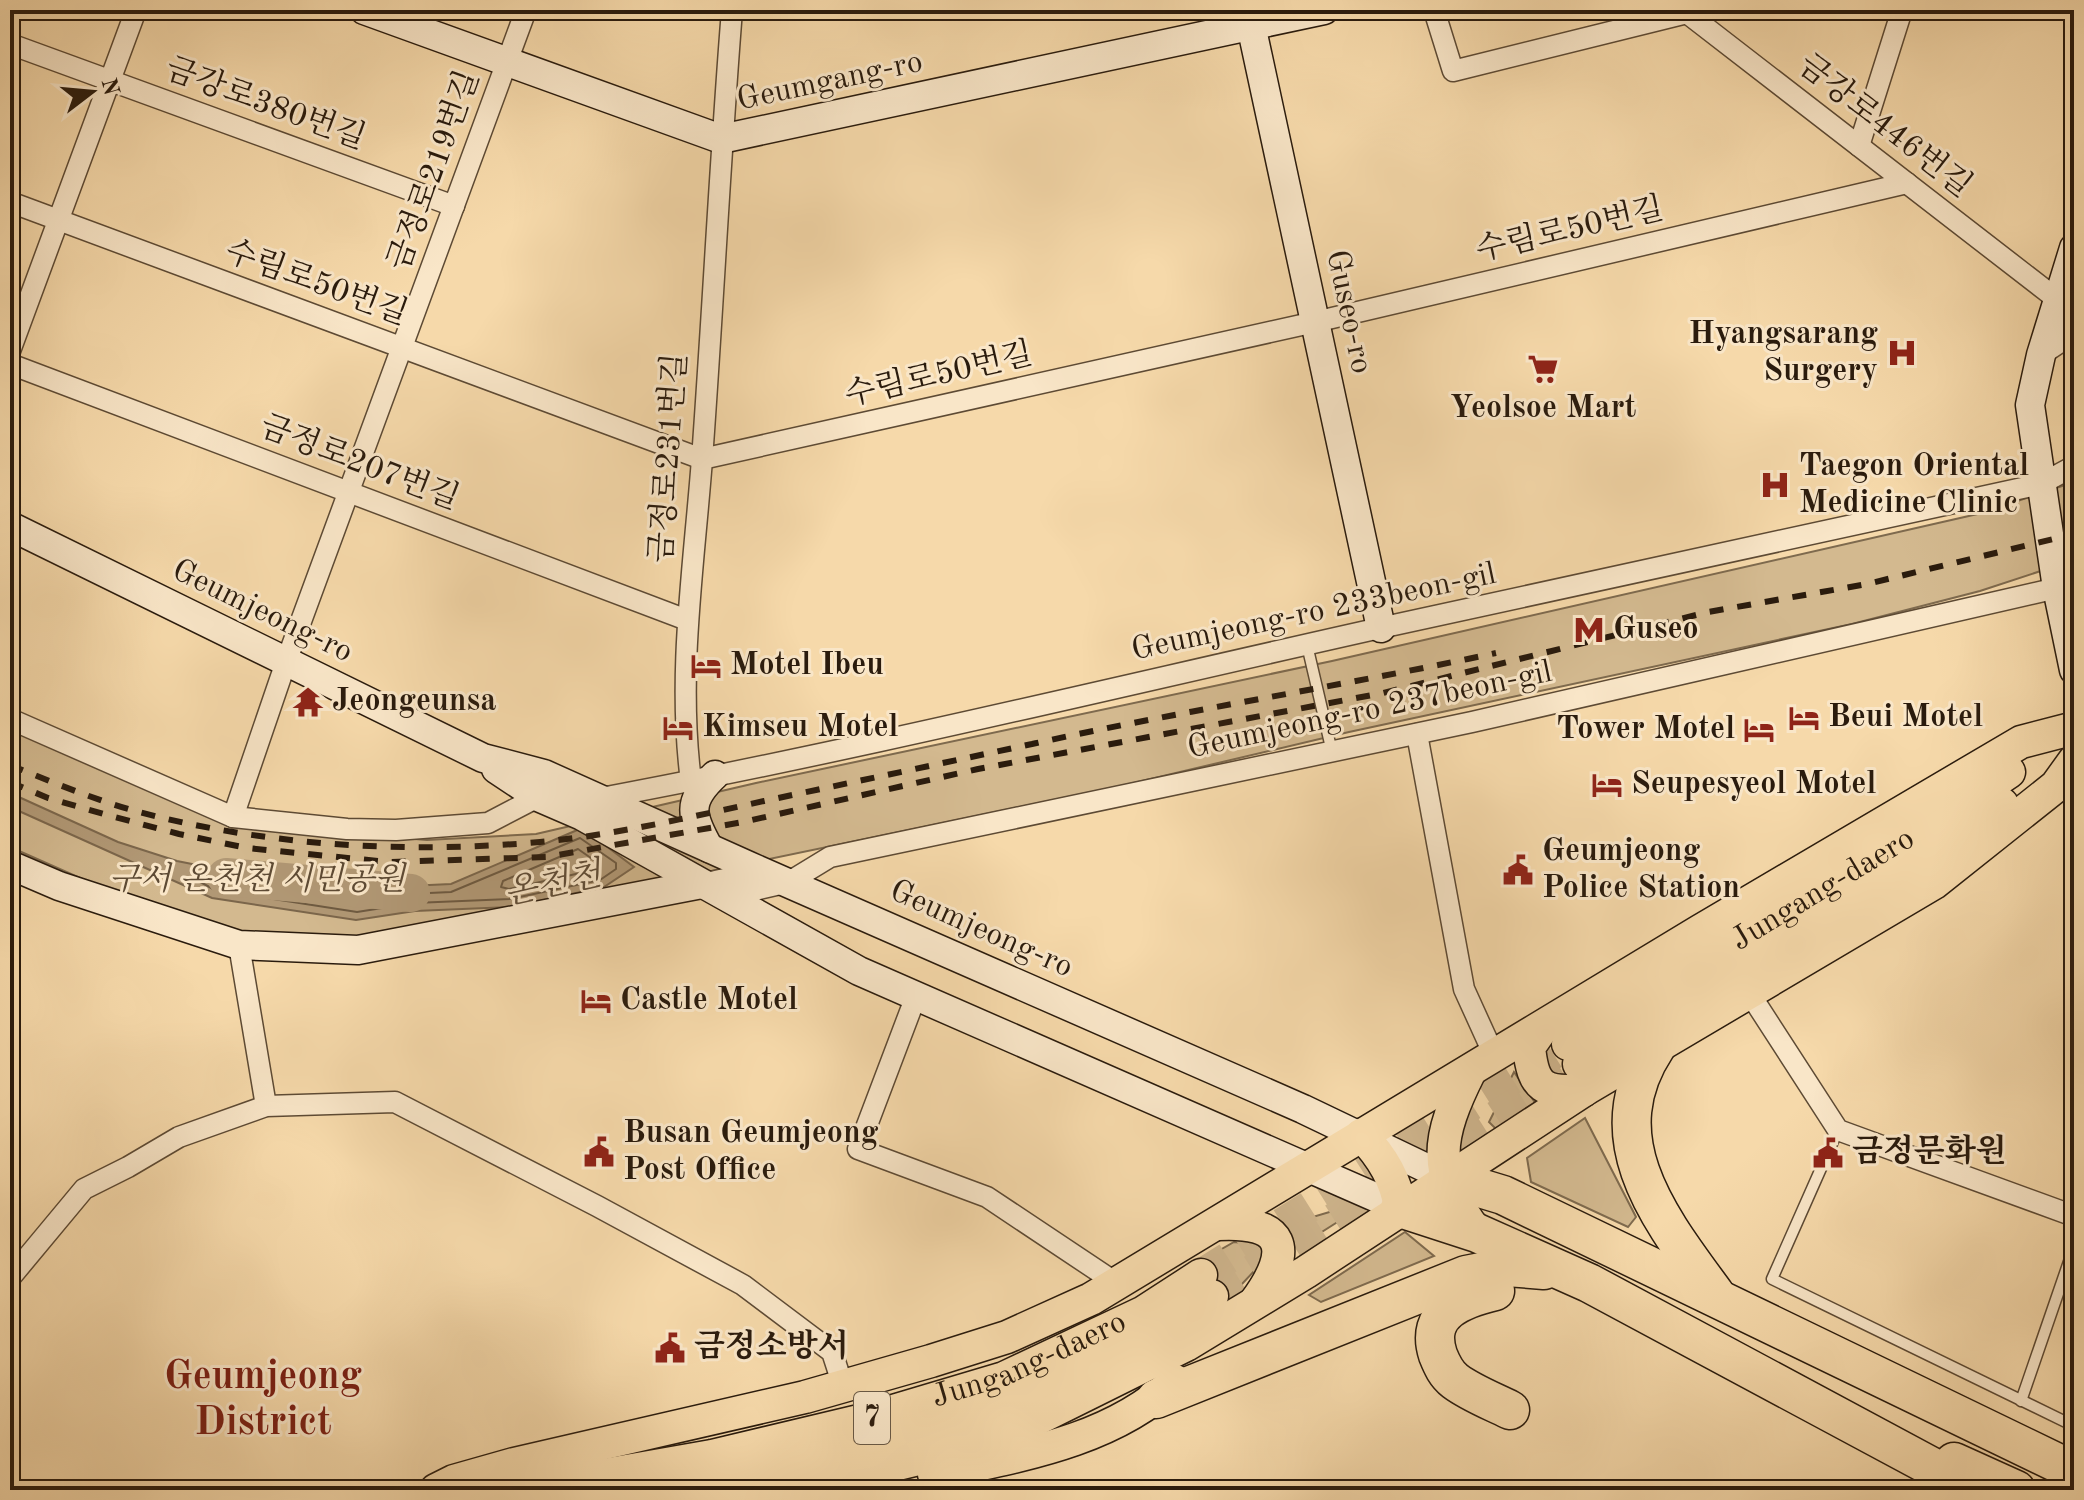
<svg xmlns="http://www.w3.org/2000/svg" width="2084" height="1500" font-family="'Old Standard TT','Noto Serif KR',serif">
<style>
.green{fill:#d3b98f;stroke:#7e6a4e;stroke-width:2}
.water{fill:#b19875;stroke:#7b664b;stroke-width:2}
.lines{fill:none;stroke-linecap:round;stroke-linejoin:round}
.shore{stroke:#6e5a41;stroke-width:2}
.river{stroke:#b19875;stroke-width:38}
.primary-tunnel{stroke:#cdb38b;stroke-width:32;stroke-dasharray:32 16;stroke-linecap:butt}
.lane-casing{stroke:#5d4a34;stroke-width:13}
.street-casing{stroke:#5d4a34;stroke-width:23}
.secondary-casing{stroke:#2a1b0d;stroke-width:31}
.primary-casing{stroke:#2a1b0d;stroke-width:35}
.highway-casing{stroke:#2a1b0d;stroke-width:41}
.lane{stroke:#f9e6c8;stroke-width:10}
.street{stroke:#f9e6c8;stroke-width:20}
.secondary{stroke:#f9e6c8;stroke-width:28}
.primary{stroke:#f6d9aa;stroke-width:32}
.highway{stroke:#f6d9aa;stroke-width:38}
.rail{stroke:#2a1b0d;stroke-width:6;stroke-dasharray:14 14;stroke-linecap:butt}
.labels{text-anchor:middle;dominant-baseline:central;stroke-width:6;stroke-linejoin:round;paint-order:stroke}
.shield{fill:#f9e6c8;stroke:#685845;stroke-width:2}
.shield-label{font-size:30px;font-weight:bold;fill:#2a1b0d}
.street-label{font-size:32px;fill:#2a1b0d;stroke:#f9e6c8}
.poi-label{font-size:32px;font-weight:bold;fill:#2a1b0d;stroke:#f9e6c8;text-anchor:start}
.park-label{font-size:32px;font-style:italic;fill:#5d4a34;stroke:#f9e6c8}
.water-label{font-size:34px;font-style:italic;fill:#604d37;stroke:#f9e6c8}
.district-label{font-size:40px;font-weight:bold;fill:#7a1f14;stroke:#f9e6c8}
</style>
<rect width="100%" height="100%" fill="#f6d9aa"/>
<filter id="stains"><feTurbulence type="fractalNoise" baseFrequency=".0025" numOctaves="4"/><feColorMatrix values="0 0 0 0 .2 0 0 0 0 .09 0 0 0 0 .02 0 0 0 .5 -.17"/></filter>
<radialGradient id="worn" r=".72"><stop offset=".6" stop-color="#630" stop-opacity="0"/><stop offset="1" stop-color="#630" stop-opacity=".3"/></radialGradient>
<g class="green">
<polygon points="2074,482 2074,560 1980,591 1852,624 1349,732 1125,785 543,906 347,940 248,938 114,893 10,847 10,726 268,827 427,840 536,834 756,783 1332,661 1982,513"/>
<polygon points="1514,1072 1536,1104 1496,1129 1489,1122"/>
<polygon points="1585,1118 1636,1217 1628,1227 1531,1182 1527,1158"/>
<polygon points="1343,1208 1347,1216 1309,1240 1299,1221"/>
<polygon points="1405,1232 1434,1256 1321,1302 1309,1295"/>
<polygon points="1234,1242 1252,1244 1261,1256 1257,1268 1226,1301 1222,1288 1199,1262"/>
</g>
<polygon class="water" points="10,793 118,842 177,861 322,890 451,884 582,828 634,867 604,887 511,907 415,911 356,920 212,898 10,807"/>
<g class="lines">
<g class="shore">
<polygon points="580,838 616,863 616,869 600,880 510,899 414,903 357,912 215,890 191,877 196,873 321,898 451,892"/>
<polygon points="578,849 598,863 598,869 509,889 501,887 503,881"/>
</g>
<polyline class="river" points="226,877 411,893"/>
<g class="primary-tunnel">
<polyline points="1201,1275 1568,1044"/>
<polyline points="1212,1296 1579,1064"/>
</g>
<g class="lane-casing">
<g id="lane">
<polyline points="1307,645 1332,752"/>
<polyline points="1838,1130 1772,1279 2074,1426"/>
<polyline points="2021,1401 2074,1247"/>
</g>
</g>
<g class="street-casing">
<g id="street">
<polyline points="1434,10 1453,71 1687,13 2058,300"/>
<polyline points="10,44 454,206"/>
<polyline points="1859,146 1902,10"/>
<polyline points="10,202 702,459 1315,322 1907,183"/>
<polyline points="10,351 136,10"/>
<polyline points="2041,355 2074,333"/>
<polyline points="10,364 687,620"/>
<polyline points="10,719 233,817 347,829 396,830 488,823 538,797 549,799"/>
<polyline points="1417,734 1464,989 1494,1055"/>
<path d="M691 781C677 674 694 566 702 459 713 309 720 160 732 10"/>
<path d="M596 799C859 750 1120 686 1380 628 1600 579 1821 534 2041 484L2074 466"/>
<polyline points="233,817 286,662 526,10"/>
<polyline points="702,884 729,878 759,889 789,882 830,857 1472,722 2057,588"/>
<polyline points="239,945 266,1106"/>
<polyline points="1748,991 1838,1130 2074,1216"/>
<polyline points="916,996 858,1149 987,1197 1116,1283"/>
<polyline points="10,1278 84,1189 128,1167 179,1137 266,1106 395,1102 597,1206 743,1285 832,1352 843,1386"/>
</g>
</g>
<g class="secondary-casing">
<g id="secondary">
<polyline points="364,10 721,139 1324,10"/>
<polyline points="1248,11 1381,628"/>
<polyline points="2074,248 2041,355 2030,405 2057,588 2074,670"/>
<polyline points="10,526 483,758 544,774 749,866 1303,1109 1447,1178"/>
<polyline points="496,769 538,797 582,816 859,971 1400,1208"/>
<path d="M709 848C691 816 686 802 715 775"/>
<polyline points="10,865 59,886 239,945 358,950 702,884"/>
</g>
</g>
<g class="primary-casing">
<g id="primary">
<path d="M1543 1027 1529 1047C1533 1088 1544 1094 1584 1090"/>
<path id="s1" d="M1568 1044 1917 834 2009 772"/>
<polyline points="1579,1064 1930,854 2002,804"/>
<path d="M1470 1071C1437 1137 1430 1172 1477 1233"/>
<path d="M1361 1135C1382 1156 1396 1179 1400 1208"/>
<path d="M1217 1224C1285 1220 1294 1249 1256 1301"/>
<path d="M934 1474C1017 1456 1111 1442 1175 1381"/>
<polyline points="436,1490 454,1481 514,1464 805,1397 931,1361 1007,1337 1091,1299 1700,931 2021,742 2071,729"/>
<path id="s2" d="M519 1490 712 1456 863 1420 1004 1378 1144 1312 1201 1275"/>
<polyline points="679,1490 876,1444 1017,1397 1157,1331 1212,1296"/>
<polyline points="804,1490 828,1481 939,1454 1031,1422 1186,1345 1306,1272 1584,1090 1934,883 2056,786 2074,761"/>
</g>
</g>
<g class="highway-casing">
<g id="highway">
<path d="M1656 1047C1595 1139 1661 1220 1715 1294"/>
<polyline points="1447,1178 1503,1195 2074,1471"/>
<polyline points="1400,1208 1477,1233 1589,1283 1975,1490"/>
<path d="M1495 1291C1462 1299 1424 1312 1438 1355 1442 1365 1446 1374 1455 1381 1471 1393 1492 1401 1510 1410"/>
<polyline points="1156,1399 1466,1275 1507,1267 1544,1270"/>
<polyline points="1954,1462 2016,1490"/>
</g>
</g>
<use href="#lane" class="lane"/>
<use href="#street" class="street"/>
<use href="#secondary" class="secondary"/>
<use href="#primary" class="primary"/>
<use href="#highway" class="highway"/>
<g class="rail">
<path d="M10 765C52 782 95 800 139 812 268 846 407 854 540 842 615 835 690 817 764 801 854 782 943 763 1032 744 1186 710 1342 686 1496 653"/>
<polyline points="10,782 48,798 107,815 179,834 247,848 389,862 547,857 743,822 978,769 1383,693 1708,612 1867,584 2074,534"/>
</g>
</g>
<defs>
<g id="hospital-bare" transform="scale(2.4)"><path d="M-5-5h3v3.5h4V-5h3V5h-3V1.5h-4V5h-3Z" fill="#8f2418" stroke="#f9e6c8" stroke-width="2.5" paint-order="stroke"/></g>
<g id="supermarket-bare" transform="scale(2.4)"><path d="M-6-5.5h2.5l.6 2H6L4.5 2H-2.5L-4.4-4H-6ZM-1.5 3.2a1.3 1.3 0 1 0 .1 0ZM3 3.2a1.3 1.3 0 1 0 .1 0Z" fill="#8f2418" stroke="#f9e6c8" stroke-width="2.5" paint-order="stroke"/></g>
<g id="metro-bare" transform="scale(2.4)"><path d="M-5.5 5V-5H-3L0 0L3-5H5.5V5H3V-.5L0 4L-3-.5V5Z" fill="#8f2418" stroke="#f9e6c8" stroke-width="2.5" paint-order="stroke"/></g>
<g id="hotel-bare" transform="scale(2.4)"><path d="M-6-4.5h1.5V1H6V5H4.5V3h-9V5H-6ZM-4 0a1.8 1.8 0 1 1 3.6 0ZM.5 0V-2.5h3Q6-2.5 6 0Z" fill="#8f2418" stroke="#f9e6c8" stroke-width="2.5" paint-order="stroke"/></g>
<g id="temple-bare" transform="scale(2.4)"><path d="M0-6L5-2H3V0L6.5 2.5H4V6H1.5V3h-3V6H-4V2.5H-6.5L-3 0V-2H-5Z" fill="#8f2418" stroke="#f9e6c8" stroke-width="2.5" paint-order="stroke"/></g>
<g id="civic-bare" transform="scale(2.4)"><path d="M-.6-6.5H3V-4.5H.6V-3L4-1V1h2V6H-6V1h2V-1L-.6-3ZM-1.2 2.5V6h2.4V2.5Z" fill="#8f2418" stroke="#f9e6c8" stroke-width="2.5" paint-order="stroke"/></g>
</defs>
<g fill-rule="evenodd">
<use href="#hospital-bare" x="1902" y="353"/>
<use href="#supermarket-bare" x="1543" y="369"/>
<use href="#hospital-bare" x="1775" y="485"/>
<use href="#metro-bare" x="1589" y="630"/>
<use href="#hotel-bare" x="706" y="666"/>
<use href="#temple-bare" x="308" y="702"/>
<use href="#hotel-bare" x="1804" y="718"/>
<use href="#hotel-bare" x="678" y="728"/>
<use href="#hotel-bare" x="1759" y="730"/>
<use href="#hotel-bare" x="1607" y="785"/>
<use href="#civic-bare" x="1518" y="870"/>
<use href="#hotel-bare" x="596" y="1001"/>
<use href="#civic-bare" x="599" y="1152"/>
<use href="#civic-bare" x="1828" y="1153"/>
<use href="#civic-bare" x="670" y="1348"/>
</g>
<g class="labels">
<rect class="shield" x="854" y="1392" width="36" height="52" rx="6"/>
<g class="shield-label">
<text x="872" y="1418">7</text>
</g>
<g class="street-label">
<text transform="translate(830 82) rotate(-12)">Geumgang-ro</text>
<text transform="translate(265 105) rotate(20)">금강로380번길</text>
<text transform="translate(1884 127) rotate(38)">금강로446번길</text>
<text transform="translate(435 171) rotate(-70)">금정로219번길</text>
<text transform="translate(1570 231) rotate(-13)">수림로50번길</text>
<text transform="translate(316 284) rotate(20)">수림로50번길</text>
<text transform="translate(1348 312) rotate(78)">Guseo-ro</text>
<text transform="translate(939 376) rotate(-13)">수림로50번길</text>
<text transform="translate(670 458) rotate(-86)">금정로231번길</text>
<text transform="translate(359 464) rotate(21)">금정로207번길</text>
<text transform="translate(262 612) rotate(26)">Geumjeong-ro</text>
<text transform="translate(1314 613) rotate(-12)">Geumjeong-ro 233beon-gil</text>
<text transform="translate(1370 711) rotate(-12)">Geumjeong-ro 237beon-gil</text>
<text stroke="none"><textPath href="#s1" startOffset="298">Jungang-daero</textPath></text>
<text transform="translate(981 930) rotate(24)">Geumjeong-ro</text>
<text stroke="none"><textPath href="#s2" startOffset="528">Jungang-daero</textPath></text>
</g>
<g class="poi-label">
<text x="1878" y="335" text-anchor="end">Hyangsarang<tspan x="1878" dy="37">Surgery</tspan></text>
<text x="1543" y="409" text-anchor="middle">Yeolsoe Mart</text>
<text x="1799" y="467">Taegon Oriental<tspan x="1799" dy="37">Medicine Clinic</tspan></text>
<text x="1613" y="630">Guseo</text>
<text x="730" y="666">Motel Ibeu</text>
<text x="332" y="702">Jeongeunsa</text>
<text x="1828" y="718">Beui Motel</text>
<text x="702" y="728">Kimseu Motel</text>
<text x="1735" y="730" text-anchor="end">Tower Motel</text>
<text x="1631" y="785">Seupesyeol Motel</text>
<text x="1542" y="852">Geumjeong<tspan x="1542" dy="37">Police Station</tspan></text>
<text x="620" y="1001">Castle Motel</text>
<text x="623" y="1134">Busan Geumjeong<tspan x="623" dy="37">Post Office</tspan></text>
<text x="1852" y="1153">금정문화원</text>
<text x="694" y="1348">금정소방서</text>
</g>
<g class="park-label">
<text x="257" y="881">구서 온천천 시민공원</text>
</g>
<g class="water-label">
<text transform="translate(553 885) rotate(-12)">온천천</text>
</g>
<g class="district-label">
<text x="263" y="1378">Geumjeong<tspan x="263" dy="46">District</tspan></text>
</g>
</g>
<rect width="2084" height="1500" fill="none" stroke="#f6d9aa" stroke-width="40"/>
<rect x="12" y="12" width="2060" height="1476" fill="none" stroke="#2a1b0d" stroke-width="4"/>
<rect x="20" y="20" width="2044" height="1460" fill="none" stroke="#2a1b0d" stroke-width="2"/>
<g transform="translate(92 92) rotate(74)" stroke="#f9e6c8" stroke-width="6" paint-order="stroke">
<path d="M0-6L14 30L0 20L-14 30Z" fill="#2a1b0d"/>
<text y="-12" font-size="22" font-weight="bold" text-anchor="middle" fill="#2a1b0d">N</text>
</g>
<rect width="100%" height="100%" filter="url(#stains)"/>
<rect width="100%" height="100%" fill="url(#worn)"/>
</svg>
